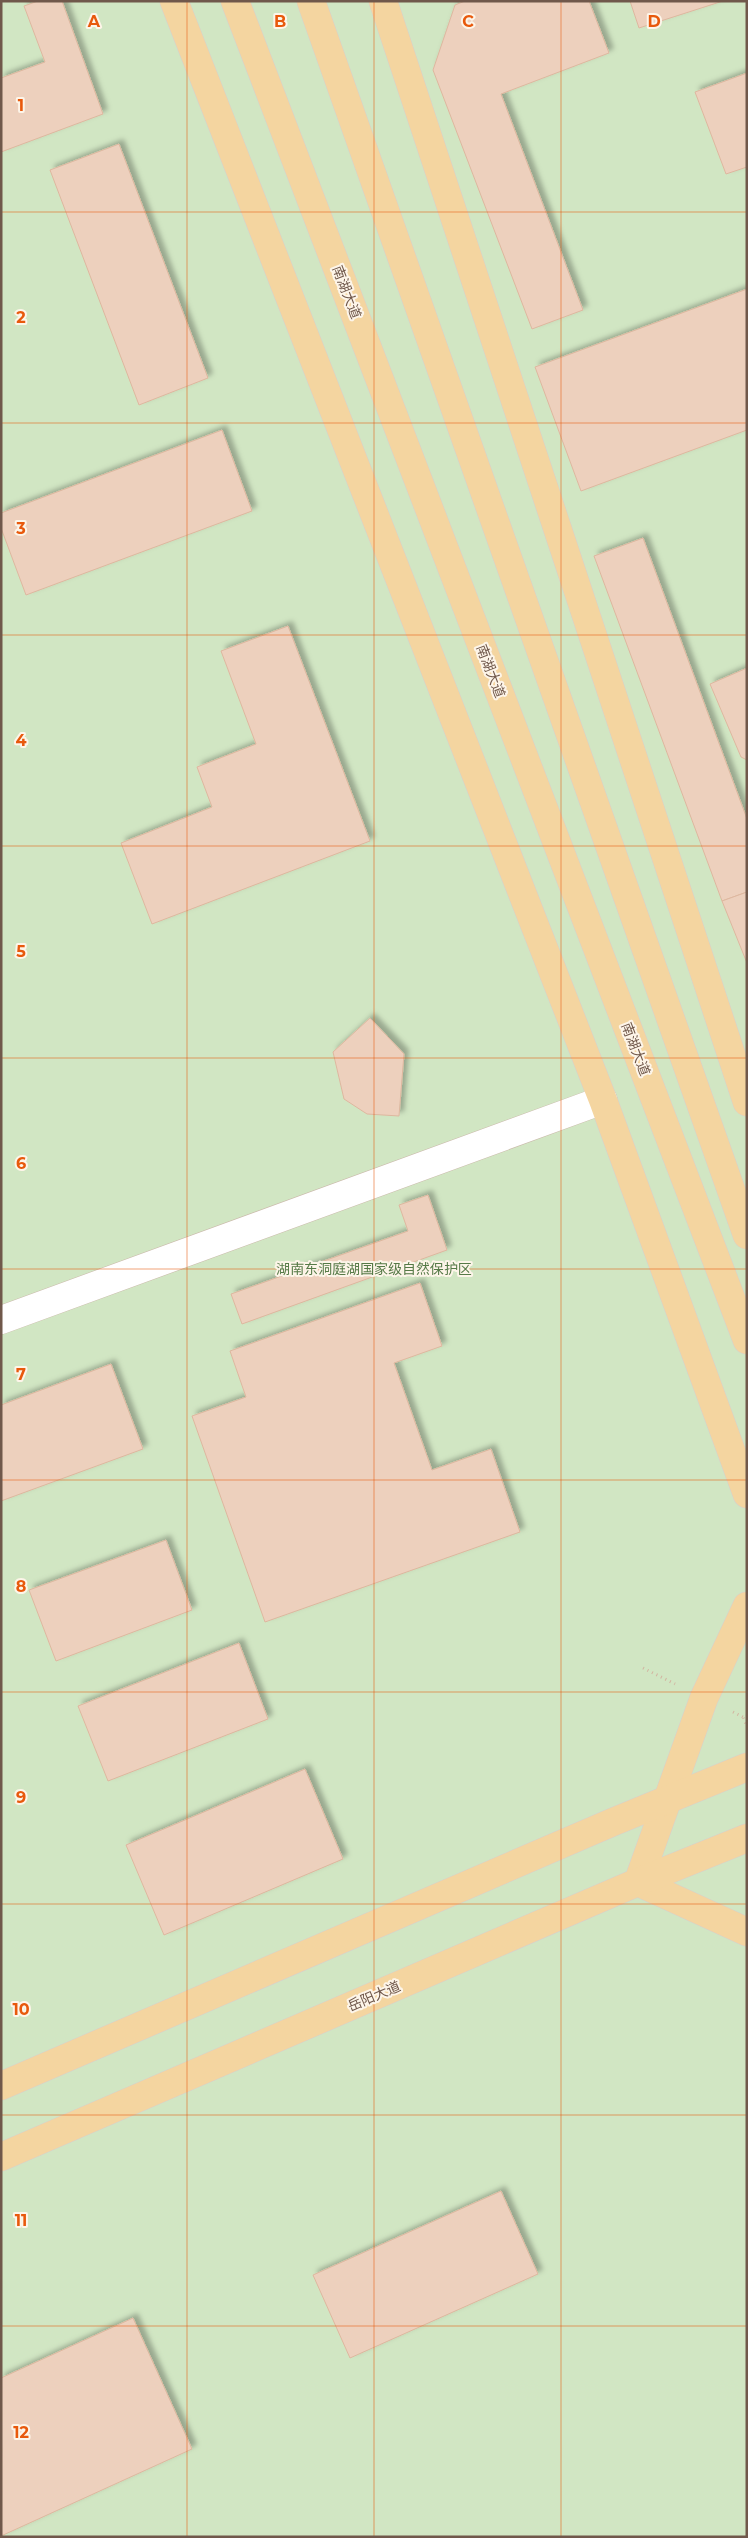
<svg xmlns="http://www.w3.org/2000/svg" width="748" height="2538" font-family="Montserrat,'Noto Sans SC',sans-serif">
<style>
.green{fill:#d1e6c3}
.building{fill:#edd0bd;stroke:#deb79f;filter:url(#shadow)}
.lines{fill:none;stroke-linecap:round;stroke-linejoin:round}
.minor-casing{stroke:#cab9aa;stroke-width:29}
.major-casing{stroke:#d7d0cd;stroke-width:29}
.path{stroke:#d2b4a0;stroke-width:3;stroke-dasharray:1 4;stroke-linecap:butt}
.minor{stroke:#fff;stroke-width:28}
.major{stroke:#f4d5a0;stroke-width:28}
.grid{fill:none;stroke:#e8590c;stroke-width:1;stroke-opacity:0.55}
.labels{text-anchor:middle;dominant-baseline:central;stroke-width:4;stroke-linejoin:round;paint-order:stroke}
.street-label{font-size:14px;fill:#70584b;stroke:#fdf5e9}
.park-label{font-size:14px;fill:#567a47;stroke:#fdf5e9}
.grid-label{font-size:16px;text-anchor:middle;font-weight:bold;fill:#e8590c;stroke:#fdf5e9;stroke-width:4;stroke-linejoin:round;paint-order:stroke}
</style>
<defs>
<filter id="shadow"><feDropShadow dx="4.5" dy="-4.5" stdDeviation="2.5" flood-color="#0004"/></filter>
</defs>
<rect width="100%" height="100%" fill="#faf1e3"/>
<rect class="green" x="1" y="1" width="746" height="2536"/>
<g class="building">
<polygon points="38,1 62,1 103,114 1,152 1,78 45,62 24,6"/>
<polygon points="465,1 589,1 609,53 501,94 583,310 532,329 433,70 455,5"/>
<polygon points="630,1 723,1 639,28"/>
<polygon points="747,73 747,167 726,174 695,92"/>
<polygon points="119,144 208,378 139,405 50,170"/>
<polygon points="747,289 747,430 581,491 535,367"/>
<polygon points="222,430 252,511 26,595 1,528 1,513"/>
<polygon points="643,538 747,819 747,892 722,901 594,556"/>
<polygon points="288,626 370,841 152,924 121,843 212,807 197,767 256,744 221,651"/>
<polygon points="747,668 747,760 741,757 710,684"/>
<polygon points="747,892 747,963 722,901"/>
<polygon points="370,1018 404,1054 399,1116 367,1114 344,1099 333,1052"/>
<polygon points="428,1195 447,1250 242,1324 231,1294 408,1231 399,1205"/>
<polygon points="420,1283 442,1346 394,1363 432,1470 491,1449 520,1532 265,1622 192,1416 246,1397 230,1351"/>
<polygon points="111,1364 143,1449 1,1501 1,1405"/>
<polygon points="166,1540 192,1610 56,1661 29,1590"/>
<polygon points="239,1643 268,1719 108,1781 78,1706"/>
<polygon points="305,1769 343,1859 164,1935 126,1845"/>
<polygon points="501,2191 538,2274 350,2358 313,2275"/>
<polygon points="133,2318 192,2449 1,2536 1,2378"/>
</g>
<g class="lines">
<g class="minor-casing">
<polyline id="minor" points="1,1320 603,1100"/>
</g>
<g class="major-casing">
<g id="major">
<polyline points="174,1 603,1100 747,1494"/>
<polyline points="235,1 747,1340"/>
<polyline points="311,1 747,1235"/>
<polyline points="383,1 747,1102"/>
<polyline points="747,1606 704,1698 638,1882 747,1932"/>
<polyline points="1,2086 613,1822 747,1767"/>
<polyline points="1,2157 638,1882 747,1838"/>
</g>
</g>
<g class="path">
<polyline points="643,1668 675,1684"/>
<polyline points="733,1712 743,1717"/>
<polyline points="747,1716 743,1717 747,1726"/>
</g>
<use href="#minor" class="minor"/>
<use href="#major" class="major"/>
</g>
<path class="grid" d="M187 1V2537M374 1V2537M561 1V2537M1 212H747M1 423H747M1 635H747M1 846H747M1 1058H747M1 1269H747M1 1480H747M1 1692H747M1 1904H747M1 2115H747M1 2326H747"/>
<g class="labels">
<g class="street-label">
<text transform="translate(347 292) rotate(69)">南湖大道</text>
<text transform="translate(491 671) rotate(69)">南湖大道</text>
<text transform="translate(636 1049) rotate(69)">南湖大道</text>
<text transform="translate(374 1996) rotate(-23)">岳阳大道</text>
</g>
<g class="park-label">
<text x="374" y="1269">湖南东洞庭湖国家级自然保护区</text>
</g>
</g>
<g class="grid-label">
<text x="94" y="27">A</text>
<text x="280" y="27">B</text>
<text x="468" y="27">C</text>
<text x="654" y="27">D</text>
<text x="21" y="111">1</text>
<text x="21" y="323">2</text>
<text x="21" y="534">3</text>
<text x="21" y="746">4</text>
<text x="21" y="957">5</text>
<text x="21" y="1169">6</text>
<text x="21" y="1380">7</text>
<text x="21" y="1592">8</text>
<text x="21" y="1803">9</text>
<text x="21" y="2015">10</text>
<text x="21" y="2226">11</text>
<text x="21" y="2438">12</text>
</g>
<rect width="748" height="2538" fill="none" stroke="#70584b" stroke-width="5"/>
</svg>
